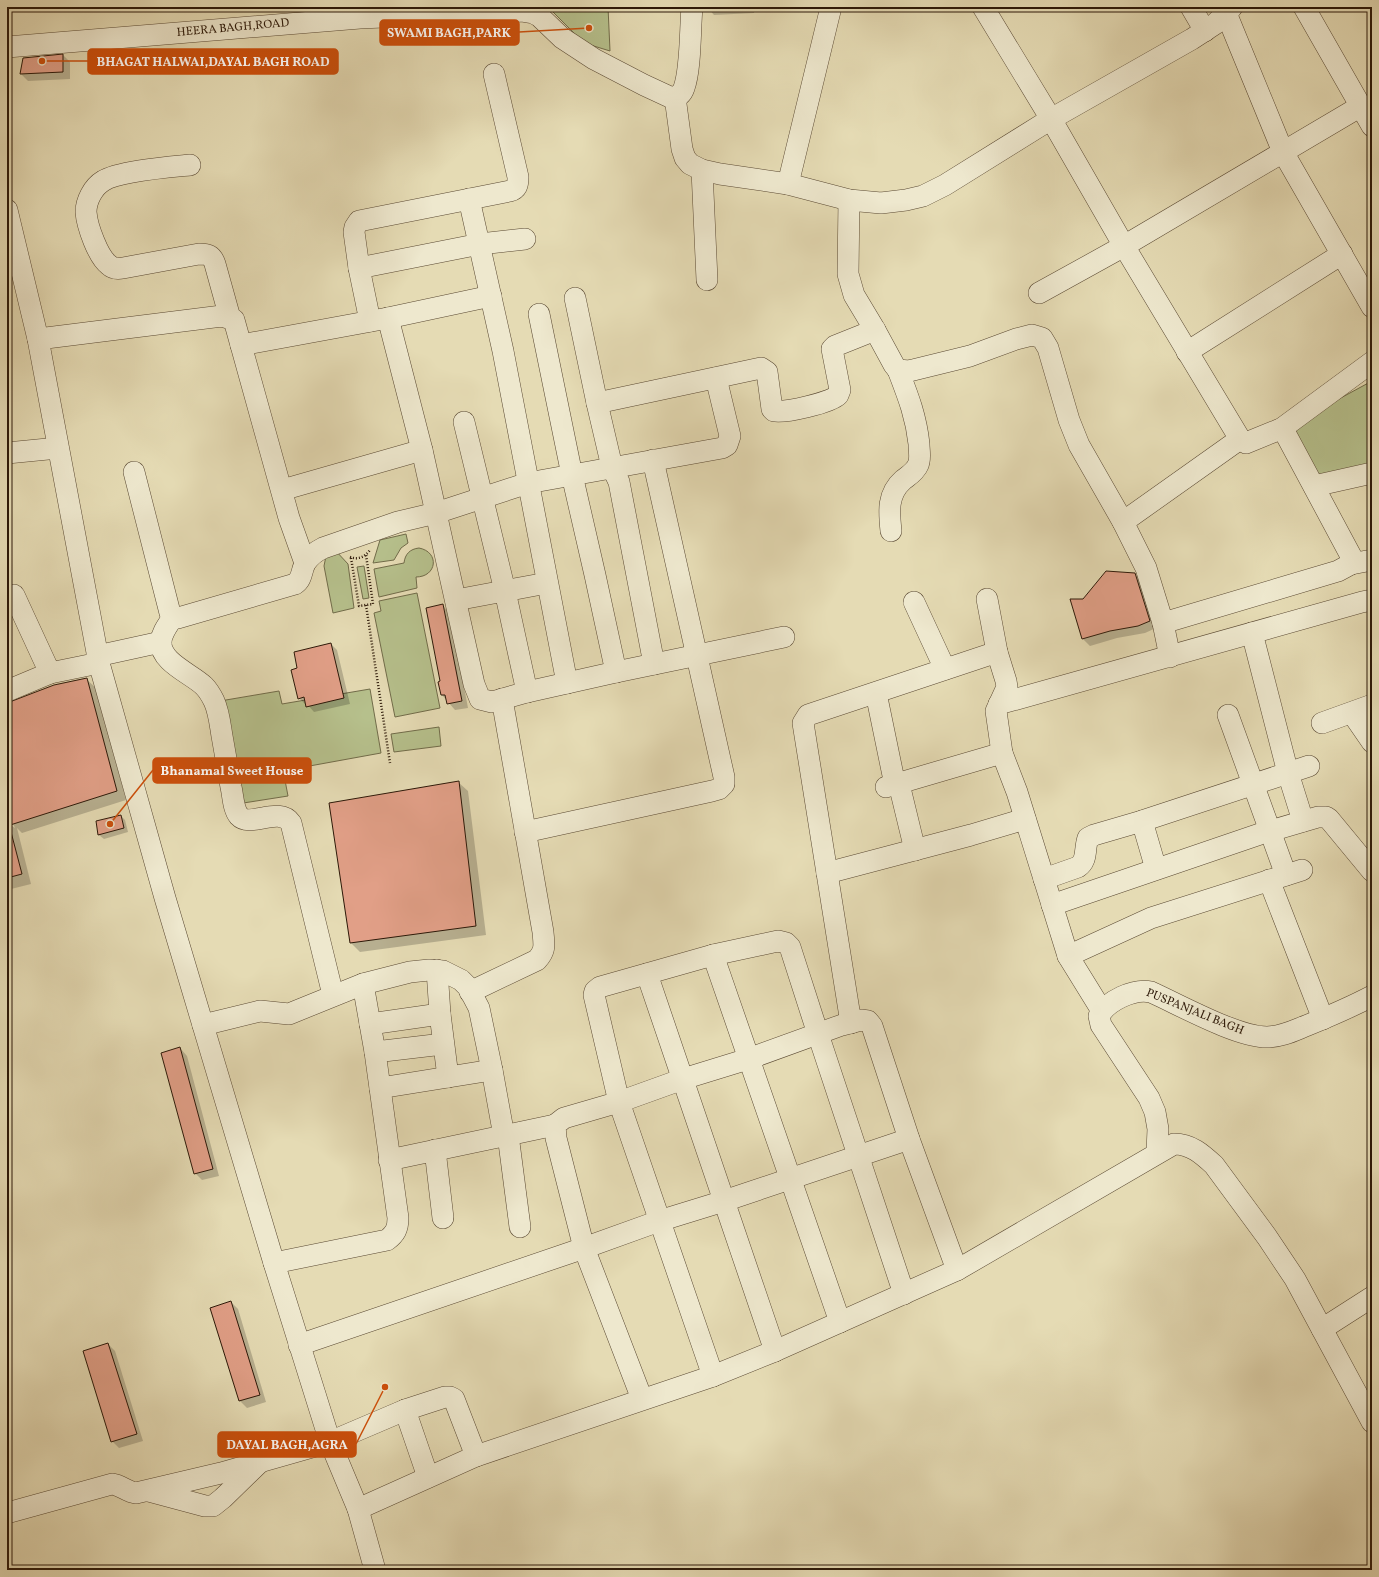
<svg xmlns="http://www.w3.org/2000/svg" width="1379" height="1577" font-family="Vollkorn,serif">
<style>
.green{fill:#b6c08c;stroke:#716c4a}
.shadow{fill:#0003}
.building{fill:#e19f87;stroke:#2c1808}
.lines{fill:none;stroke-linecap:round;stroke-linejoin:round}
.minor-casing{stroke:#5a4933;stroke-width:22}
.path{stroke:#2c1808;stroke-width:2.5;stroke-dasharray:1 2;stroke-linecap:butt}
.minor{stroke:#eee8ce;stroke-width:21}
.labels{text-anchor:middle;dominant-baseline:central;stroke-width:4;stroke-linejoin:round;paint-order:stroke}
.street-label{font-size:12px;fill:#2c1808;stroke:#eee8ce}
.leader{fill:none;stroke:#cc4f0b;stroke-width:1.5}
.callout-dot{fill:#cc4f0b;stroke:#eee8ce;stroke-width:1.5}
.callout{fill:#cc4f0b;stroke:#cc4f0b;stroke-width:1.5}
.callout-label{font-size:13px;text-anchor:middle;font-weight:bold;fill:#fff}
</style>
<rect width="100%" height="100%" fill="#e5dbb4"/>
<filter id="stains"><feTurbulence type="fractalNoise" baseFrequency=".005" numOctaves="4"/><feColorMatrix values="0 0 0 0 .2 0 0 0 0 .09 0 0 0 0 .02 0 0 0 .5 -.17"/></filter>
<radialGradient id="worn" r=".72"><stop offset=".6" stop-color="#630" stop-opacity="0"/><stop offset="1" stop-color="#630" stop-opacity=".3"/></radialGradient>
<g class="green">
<polygon points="552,7 608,7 610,51 584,43 553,12"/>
<polygon points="1372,381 1372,467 1319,477 1293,429 1337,400"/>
<polygon points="406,534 408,543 401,548 394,560 373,563 380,540"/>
<path d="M419 548C440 552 437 577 416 577L417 588 379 597 374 569 404 563C405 554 410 549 419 548Z"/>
<polygon points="335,550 348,564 354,608 333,613 324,566 327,551"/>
<polygon points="364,566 369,598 363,599 357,567"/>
<polygon points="417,593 440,708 395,717 374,613 381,611 379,601"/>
<polygon points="370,689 381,753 304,767 295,763 284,775 288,796 237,804 220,701 279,691 282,704"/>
<polygon points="439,727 441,746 394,752 391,734"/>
</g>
<g class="shadow">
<polygon points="707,7 755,7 754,13 714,15"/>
<polygon points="63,55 70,62 70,79 28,81 21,74"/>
<polygon points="1135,574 1142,582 1156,628 1145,633 1117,638 1090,646 1083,639 1071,600 1083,600"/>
<polygon points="443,606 450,613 468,708 455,710 442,695 441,681"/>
<polygon points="331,644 337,650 350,704 314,712 307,704 305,704 299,698 299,669"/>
<polygon points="86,679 96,688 126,800 22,833 17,828 31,884 7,890 7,822 15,828 7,811 7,704"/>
<polygon points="458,782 468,791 486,935 360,952 351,943"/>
<polygon points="121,816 125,820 128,832 104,839 99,835 97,822"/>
<polygon points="180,1048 187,1056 219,1176 202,1180 195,1173"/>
<polygon points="231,1302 238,1309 266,1402 247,1408 240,1401"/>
<polygon points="108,1344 115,1351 143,1441 119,1448 112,1441"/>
</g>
<g class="building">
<polygon points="63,54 63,72 20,74 23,58"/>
<polygon points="1106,571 1135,573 1150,621 1138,626 1110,631 1082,639 1070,599 1083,599"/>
<polygon points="443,604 462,701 447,704 445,695 441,695 438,682 440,681 426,608"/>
<polygon points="331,643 344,698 306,707 304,697 298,699 291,670 297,668 294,652"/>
<polygon points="87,678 117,791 7,826 7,703 54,685"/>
<polygon points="459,781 476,926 350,943 329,803"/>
<polygon points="121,815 124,828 98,835 96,821"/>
<polygon points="7,832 11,832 22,874 7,878"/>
<polygon points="180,1047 213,1169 194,1174 161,1053"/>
<polygon points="231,1301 260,1395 239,1401 210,1308"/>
<polygon points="108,1343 137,1434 111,1442 83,1351"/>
</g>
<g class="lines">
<g class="minor-casing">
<g id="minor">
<polyline points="983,7 1051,119 1124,246 1240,439 1246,443 1278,430 1281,429 1284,431 1352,558 1351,564 1338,571 1163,623"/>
<polyline points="1191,7 1205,31"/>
<polyline points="1304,7 1372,126"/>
<polyline points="1226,13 1283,152 1372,307"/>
<path d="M7 47 360 18 521 11 533 13 539 16 562 38 594 59 644 85 672 98C678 97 682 94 684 88 691 69 690 29 692 7"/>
<polyline points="675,97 682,149 685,158 690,164 702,170 720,174 788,184 849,200 881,203 906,200 923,196 945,185 1051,119 1192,39 1215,24 1232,7"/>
<path d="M190 165C170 167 118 171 103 181 93 187 86 201 86 212 87 226 98 257 109 265 113 269 118 269 123 268L199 254C208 254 212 255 215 264L230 318"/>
<polyline points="702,170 707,280"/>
<polyline points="788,184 831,7"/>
<polyline points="469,199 503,351 567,683"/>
<polyline points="849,200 848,274 854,295 875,330 894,365 898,370 909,371 970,356 1016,339 1032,335 1042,338 1048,348 1069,420 1079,445 1123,522 1146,568 1163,623 1170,657"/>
<polyline points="7,210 38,339 99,663 165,898 274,1263 330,1442 358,1509 375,1570"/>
<polyline points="359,268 480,244 525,239"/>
<polyline points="1039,293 1124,246 1361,106"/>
<polyline points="575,298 597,403 612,467 619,482 654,664"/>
<polyline points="539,314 572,475 595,575 616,672"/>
<polyline points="388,318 422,450 474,684 480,699 492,702 527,692 616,672 784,637"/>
<path d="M370 321 359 268 354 232 355 227 359 221 510 191C517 189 518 185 518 177L494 74"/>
<polyline points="38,339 222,316 234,320 289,518 305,563"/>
<polyline points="241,345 388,318 491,296"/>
<polyline points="1187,352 1342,254"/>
<path d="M597 403 761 368 767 372 772 409 774 411C785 413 830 403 838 395L840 390 832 349 835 346 875 330"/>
<polyline points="464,422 505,591 527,692"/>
<polyline points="1281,429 1372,362"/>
<polyline points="7,453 58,448"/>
<path d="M134 472 170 613 173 617 178 618 295 584C303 579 301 569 306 562 310 556 317 551 323 548L398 522 436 513 528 483 722 448 727 445 730 436 716 378"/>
<polyline points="1314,486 1372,473"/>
<polyline points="282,490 422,450"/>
<polyline points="1123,522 1240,439"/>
<path d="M891 531C889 512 887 494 903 480 908 476 915 472 918 465 921 459 919 451 919 444 916 416 908 396 898 370"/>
<polyline points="1351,564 1372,560"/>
<polyline points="14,595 50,673"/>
<polyline points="987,599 997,652 1006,681 1007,687 996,711 1002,753 1017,792 1068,956 1102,1011"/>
<polyline points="456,600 547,583"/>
<polyline points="914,602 945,669"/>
<path d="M173 617C168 625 162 632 161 641 159 662 192 674 204 686 208 690 211 695 214 701 219 712 220 724 222 736 225 753 228 770 231 787 233 795 233 809 239 816 250 828 279 806 291 823L333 995"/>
<polyline points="1252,633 1288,773 1303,821"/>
<polyline points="97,656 161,642"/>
<polyline points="7,691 50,673 99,663"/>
<polyline points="876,693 895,785"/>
<polyline points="999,704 1362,602 1372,600"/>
<polyline points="1352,713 1372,742"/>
<polyline points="1228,715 1286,875"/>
<polyline points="1322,723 1372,705"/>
<polyline points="899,784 915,850"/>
<polyline points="886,787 1002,753"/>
<polyline points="1142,821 1156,869"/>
<polyline points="525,832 712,791 719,789 724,784 724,777 653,460"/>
<polyline points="827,873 971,835 1025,819"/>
<path d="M1044 879 1078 867C1088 860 1084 849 1088 838L1094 835 1142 821 1309 766"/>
<polyline points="1269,880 1323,1019"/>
<polyline points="1052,905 1260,834 1318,817 1326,817 1329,819 1372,871"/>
<polyline points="713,955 778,941 786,943 790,947 818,1034 904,1294"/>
<polyline points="1068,956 1151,918 1302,870"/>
<polyline points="437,970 440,1014 448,1077"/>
<polyline points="647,974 775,1351"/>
<path d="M470 992 537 960C546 950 544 945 543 932L502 699"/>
<polyline points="851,1023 803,723 808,715 997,652"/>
<polyline points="370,1024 440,1014"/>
<polyline points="203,1025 260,1011 289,1014 363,984 410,972 429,970 443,971 461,980 468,987 479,1008 492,1070 504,1136"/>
<polyline points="375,1052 443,1044"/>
<polyline points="380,1088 492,1070"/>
<polyline points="508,1135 520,1227"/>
<polyline points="435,1150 443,1218"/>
<path d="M1157 1152 1158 1129 1155 1112 1149 1098 1101 1025 1099 1016C1107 1001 1134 988 1151 992 1180 1005 1237 1037 1267 1037 1282 1037 1295 1030 1308 1025 1330 1016 1351 1007 1372 996"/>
<polyline points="389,1160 555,1125"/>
<path d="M274 1263 387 1240C395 1234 398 1229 398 1218L375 1052 363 984"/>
<polyline points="1322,1329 1372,1297"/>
<polyline points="299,1345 584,1248 659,1221 724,1201 909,1139"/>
<polyline points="713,1376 619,1102 594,995 595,991 600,987 713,955 840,1322"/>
<polyline points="642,1399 584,1248 556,1138 555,1125 564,1118 619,1102 683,1079 748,1059 842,1025 861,1020 868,1021 872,1026 909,1139 957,1270"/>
<polyline points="405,1410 428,1477"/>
<polyline points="149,1491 205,1506 213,1506 223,1498 260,1462"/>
<path d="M358 1509 476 1456 713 1376 775 1351 957 1270 1174 1144C1191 1144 1202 1154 1214 1165L1267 1237 1295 1279 1372 1422"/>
<path d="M7 1513 112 1484C121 1485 127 1492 136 1493L221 1473 330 1442 405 1410 445 1397H450L454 1399 476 1456"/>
</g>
</g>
<g class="path">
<path d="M350 557C358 560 365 557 370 550"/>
<polyline points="351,558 359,606 373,604 366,555"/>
<polyline points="366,605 390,763"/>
</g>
<use href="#minor" class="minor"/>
</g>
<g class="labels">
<g class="street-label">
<text transform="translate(233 28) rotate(-5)">HEERA BAGH,ROAD</text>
<text transform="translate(1195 1012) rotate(22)">PUSPANJALI BAGH</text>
</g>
</g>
<path class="leader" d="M589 28L519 32M42 61L88 61M110 824L153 770M385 1387L356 1444"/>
<g class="callout-dot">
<circle cx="589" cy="28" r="4"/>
<circle cx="42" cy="61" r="4"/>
<circle cx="110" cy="824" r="4"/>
<circle cx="385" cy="1387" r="4"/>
</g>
<g class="callout">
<rect x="380" y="20" width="139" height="25" rx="4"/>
<rect x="88" y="49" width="250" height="25" rx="4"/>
<rect x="153" y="758" width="158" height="25" rx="4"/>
<rect x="218" y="1432" width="138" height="25" rx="4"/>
</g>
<g class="callout-label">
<text x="449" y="37">SWAMI BAGH,PARK</text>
<text x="213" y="66">BHAGAT HALWAI,DAYAL BAGH ROAD</text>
<text x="232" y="775">Bhanamal Sweet House</text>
<text x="287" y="1449">DAYAL BAGH,AGRA</text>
</g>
<rect width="1379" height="1577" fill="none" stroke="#e5dbb4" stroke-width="24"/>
<rect x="8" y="8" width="1363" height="1561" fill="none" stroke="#2c1808" stroke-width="2"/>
<rect x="12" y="12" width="1355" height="1553" fill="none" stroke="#2c1808"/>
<rect width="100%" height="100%" filter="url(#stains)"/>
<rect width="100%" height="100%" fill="url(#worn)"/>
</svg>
